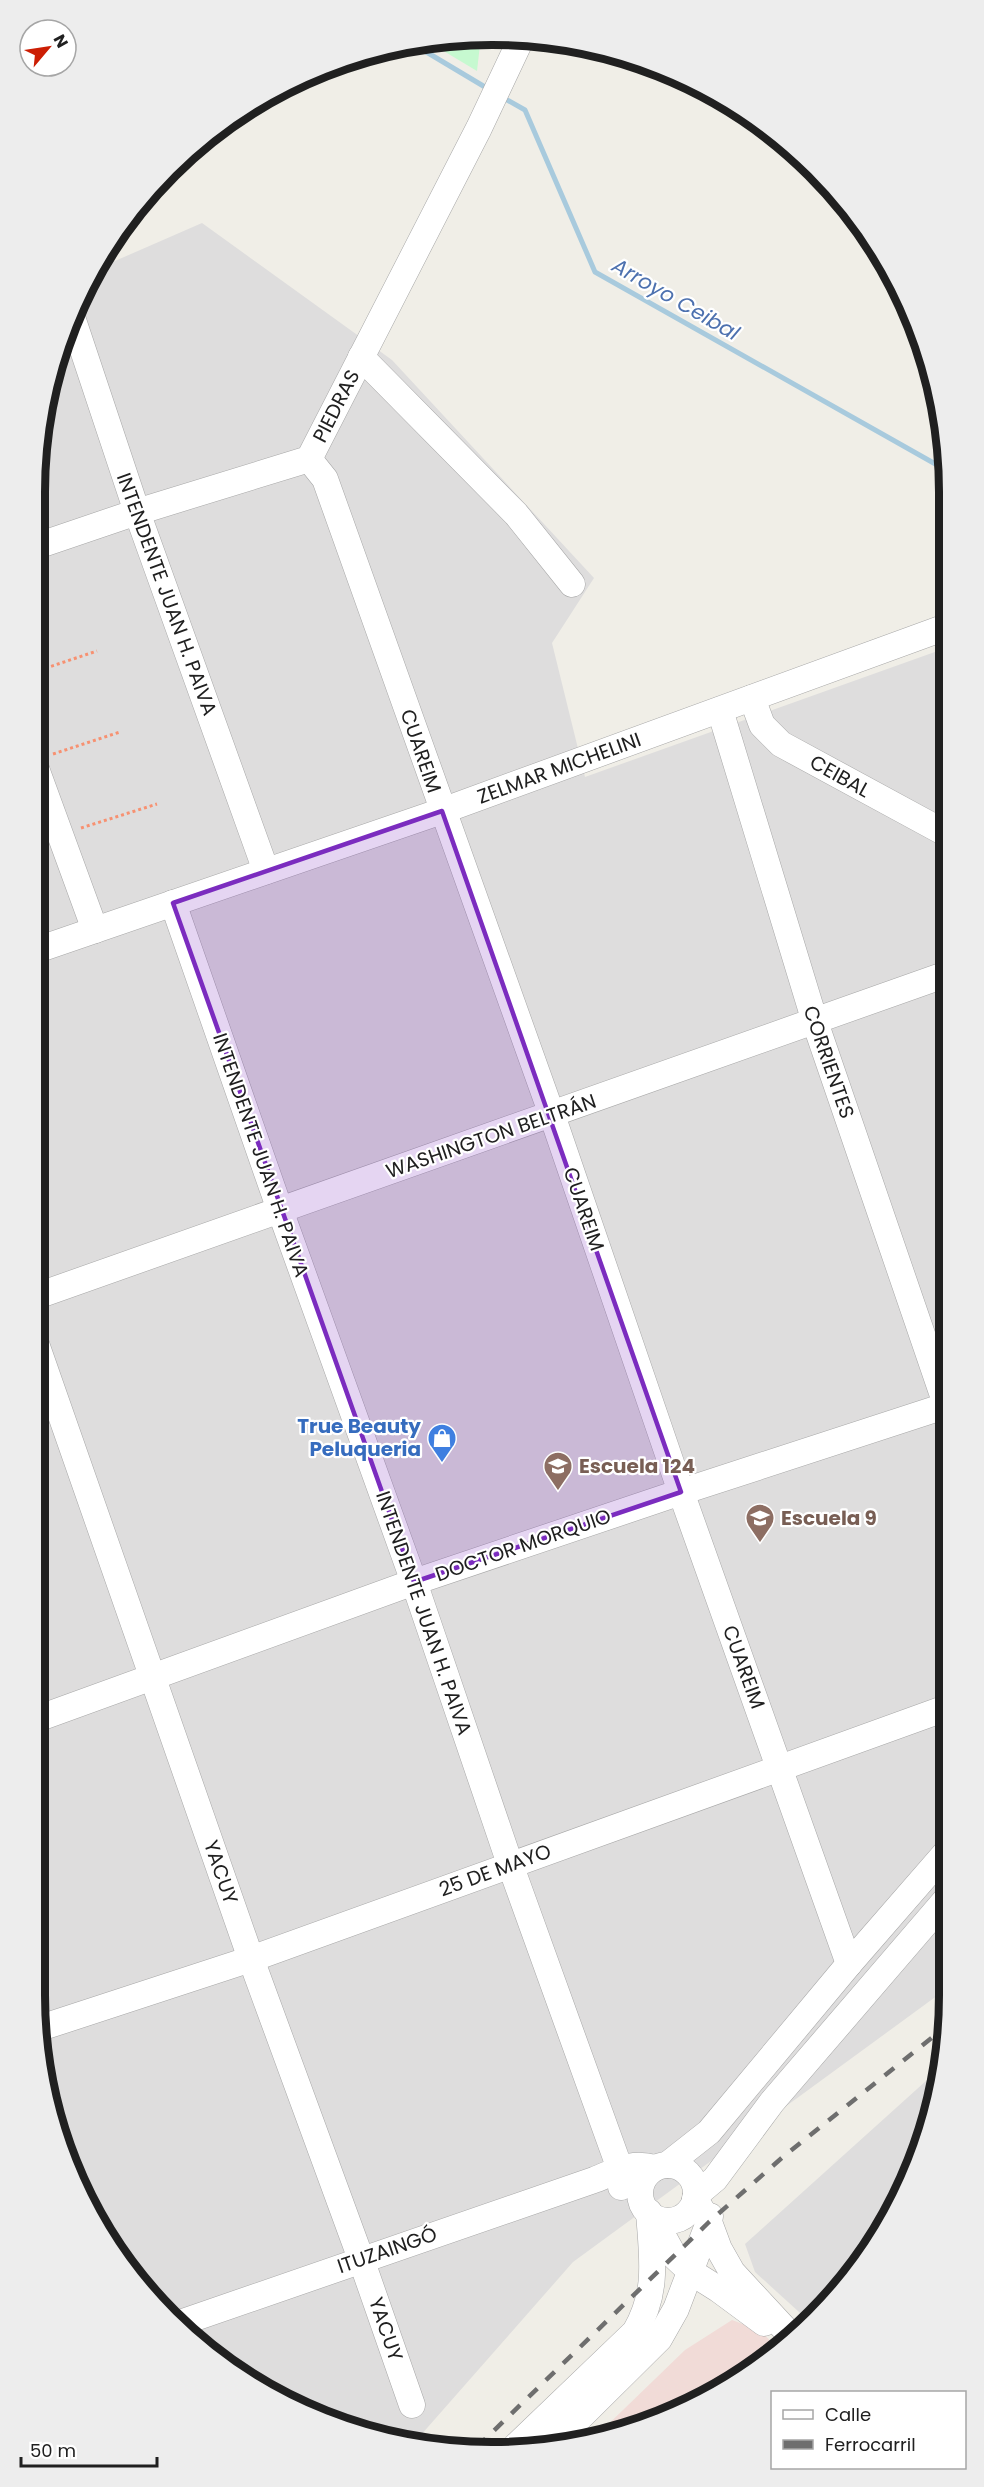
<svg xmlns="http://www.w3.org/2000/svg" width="984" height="2487" font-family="Poppins,sans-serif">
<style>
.residential{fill:#dedddd}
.commercial{fill:#f1dbd7}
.park{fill:#c6f9d0}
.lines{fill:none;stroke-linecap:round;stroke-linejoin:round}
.stream{stroke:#a8cadd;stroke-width:5}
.minor-casing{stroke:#a7a7a7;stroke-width:27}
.path{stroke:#f79171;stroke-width:3;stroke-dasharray:3 3;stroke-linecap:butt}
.minor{stroke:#fff;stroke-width:26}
.rail{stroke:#6e6e6e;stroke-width:4.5;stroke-dasharray:12 12;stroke-linecap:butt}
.marked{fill:#7b2cbf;fill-opacity:0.2;stroke:#7b2cbf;stroke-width:4.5;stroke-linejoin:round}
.labels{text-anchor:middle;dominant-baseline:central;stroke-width:4.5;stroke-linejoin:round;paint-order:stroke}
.street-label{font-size:20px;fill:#202020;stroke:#fff}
.shop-label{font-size:20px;font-weight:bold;fill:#366cbe;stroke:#fff;text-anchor:end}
.education-label{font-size:20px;font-weight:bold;fill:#785e54;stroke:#fff;text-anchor:start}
.water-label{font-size:21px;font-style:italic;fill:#4d71af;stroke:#fff}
.rim{fill:none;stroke:#202020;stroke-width:8}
</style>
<rect width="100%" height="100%" fill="#f0eee7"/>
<g class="residential">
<polygon points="202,223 392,360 594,578 552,643 585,777 946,648 949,1987 573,2262 413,2444 345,2428 264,2391 148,2296 96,2223 59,2142 35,1995 34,492 59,345 92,271"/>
<polygon points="937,2071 925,2142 855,2274 810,2322 755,2272 745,2244"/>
</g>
<polygon class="commercial" points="732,2320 759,2330 779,2349 743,2375 734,2367 706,2397 593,2439 685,2350"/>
<polygon class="park" points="462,36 481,36 477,71 427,41"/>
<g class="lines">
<g class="stream">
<polyline points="413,44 490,90"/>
<polyline points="500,96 525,110 595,272 946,470"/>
</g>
<g class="minor-casing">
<g id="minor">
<polyline points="72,317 137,512 266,871"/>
<polyline points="361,357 516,514 572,584"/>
<polyline points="309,459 325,479 552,1115 681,1492 849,1964"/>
<polyline points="34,547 137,512 309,459 479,128 522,37"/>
<polyline points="752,698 762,725 781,744 947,834"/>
<polyline points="720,710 815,1022 948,1410"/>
<polyline points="34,763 95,930"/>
<polyline points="173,903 280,1210 414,1582 510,1864 620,2169 621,2187"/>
<polyline points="34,951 442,811 946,627"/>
<polyline points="34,1297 947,974"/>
<polyline points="34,1338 251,1959 361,2259 412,2405"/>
<polyline points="34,1720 414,1582 681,1492 948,1405"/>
<polyline points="40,2028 251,1959 949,1707"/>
<polyline points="667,2165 709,2132 849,1964 949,1849"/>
<circle cx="668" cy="2193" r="28"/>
<polyline points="696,2195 715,2179 772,2102 949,1896"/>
<polyline points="710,2216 709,2222 719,2249 732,2272 794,2339"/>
<polyline points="653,2218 674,2256 691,2272 718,2289 764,2323"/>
<path d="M180 2323 594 2180C617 2171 630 2161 655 2168"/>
<polyline points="552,2445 659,2339 676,2309 709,2222 695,2199"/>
<path d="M516 2446 635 2332C659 2291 652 2257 649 2212"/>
</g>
</g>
<g class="path">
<polyline points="34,672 97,651"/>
<polyline points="53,754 120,732"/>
<polyline points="81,828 157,804"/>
</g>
<use href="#minor" class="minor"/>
<polyline class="rail" points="477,2447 709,2222 784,2156 944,2028"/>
</g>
<path class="marked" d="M442 811 681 1492 414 1582 173 903Z"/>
<defs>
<g id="shop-pin" transform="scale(1.5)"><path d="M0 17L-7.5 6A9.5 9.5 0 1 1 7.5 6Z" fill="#3f7fe0" stroke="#fff"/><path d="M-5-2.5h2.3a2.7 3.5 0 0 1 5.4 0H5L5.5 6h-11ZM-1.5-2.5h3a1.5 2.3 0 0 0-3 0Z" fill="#fff"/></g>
<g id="school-pin" transform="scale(1.5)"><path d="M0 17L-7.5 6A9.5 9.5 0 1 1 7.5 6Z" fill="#8d6e63" stroke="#fff"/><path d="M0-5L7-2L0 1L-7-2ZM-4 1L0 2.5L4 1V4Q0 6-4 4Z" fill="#fff"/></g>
</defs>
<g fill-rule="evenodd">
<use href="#shop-pin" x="442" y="1438"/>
<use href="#school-pin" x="558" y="1466"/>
<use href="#school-pin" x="760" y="1518"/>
</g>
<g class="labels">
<g class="street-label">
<text transform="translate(336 406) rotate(-63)">PIEDRAS</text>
<text transform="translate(167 594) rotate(70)">INTENDENTE JUAN H. PAIVA</text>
<text transform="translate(421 751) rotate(71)">CUAREIM</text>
<text transform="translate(559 768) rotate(-20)">ZELMAR MICHELINI</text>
<text transform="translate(840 776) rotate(29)">CEIBAL</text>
<text transform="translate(829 1062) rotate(71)">CORRIENTES</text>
<text transform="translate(491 1136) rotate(-19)">WASHINGTON BELTRÁN</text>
<text transform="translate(261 1155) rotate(71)">INTENDENTE JUAN H. PAIVA</text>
<text transform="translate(584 1209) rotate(71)">CUAREIM</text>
<text transform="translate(523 1545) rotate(-19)">DOCTOR MORQUIO</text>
<text transform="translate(424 1613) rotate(71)">INTENDENTE JUAN H. PAIVA</text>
<text transform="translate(744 1667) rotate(70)">CUAREIM</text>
<text transform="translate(495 1870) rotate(-20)">25 DE MAYO</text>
<text transform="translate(221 1872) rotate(71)">YACUY</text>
<text transform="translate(387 2250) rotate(-19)">ITUZAINGÓ</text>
<text transform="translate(386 2329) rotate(71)">YACUY</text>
</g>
<g class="shop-label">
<text x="421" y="1426">True Beauty<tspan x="421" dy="23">Peluqueria</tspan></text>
</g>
<g class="education-label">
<text x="579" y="1466">Escuela 124</text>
<text x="781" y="1518">Escuela 9</text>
</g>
<g class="water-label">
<text transform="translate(676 299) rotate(30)">Arroyo Ceibal</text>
</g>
</g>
<path d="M0 0H984V2487H0ZM492 45H492A447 447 0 0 1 939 492V1995A447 447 0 0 1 492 2442H492A447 447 0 0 1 45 1995V492A447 447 0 0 1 492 45Z" fill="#ededed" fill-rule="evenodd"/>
<path class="rim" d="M492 45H492A447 447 0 0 1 939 492V1995A447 447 0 0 1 492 2442H492A447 447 0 0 1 45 1995V492A447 447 0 0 1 492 45Z"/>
<rect x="771" y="2391" width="195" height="78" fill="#ffffff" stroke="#a6a6a6" stroke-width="1.5"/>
<rect x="783" y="2410" width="30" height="9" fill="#ffffff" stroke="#a6a6a6" stroke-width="1.5"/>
<text x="825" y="2421" font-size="18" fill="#202020">Calle</text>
<rect x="783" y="2440" width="30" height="9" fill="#6e6e6e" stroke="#a6a6a6" stroke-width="1.5"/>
<text x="825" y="2451" font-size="18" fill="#202020">Ferrocarril</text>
<g transform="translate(48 48) rotate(61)"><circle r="28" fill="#ffffff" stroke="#a6a6a6" stroke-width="1.5"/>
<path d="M0-4.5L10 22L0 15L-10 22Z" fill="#cc1e04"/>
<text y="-9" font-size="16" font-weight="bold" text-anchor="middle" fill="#202020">N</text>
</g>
<path d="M21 2457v9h136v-9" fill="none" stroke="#202020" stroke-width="3"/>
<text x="30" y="2457" font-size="18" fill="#202020" stroke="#ffffff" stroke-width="4.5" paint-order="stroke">50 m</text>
</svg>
